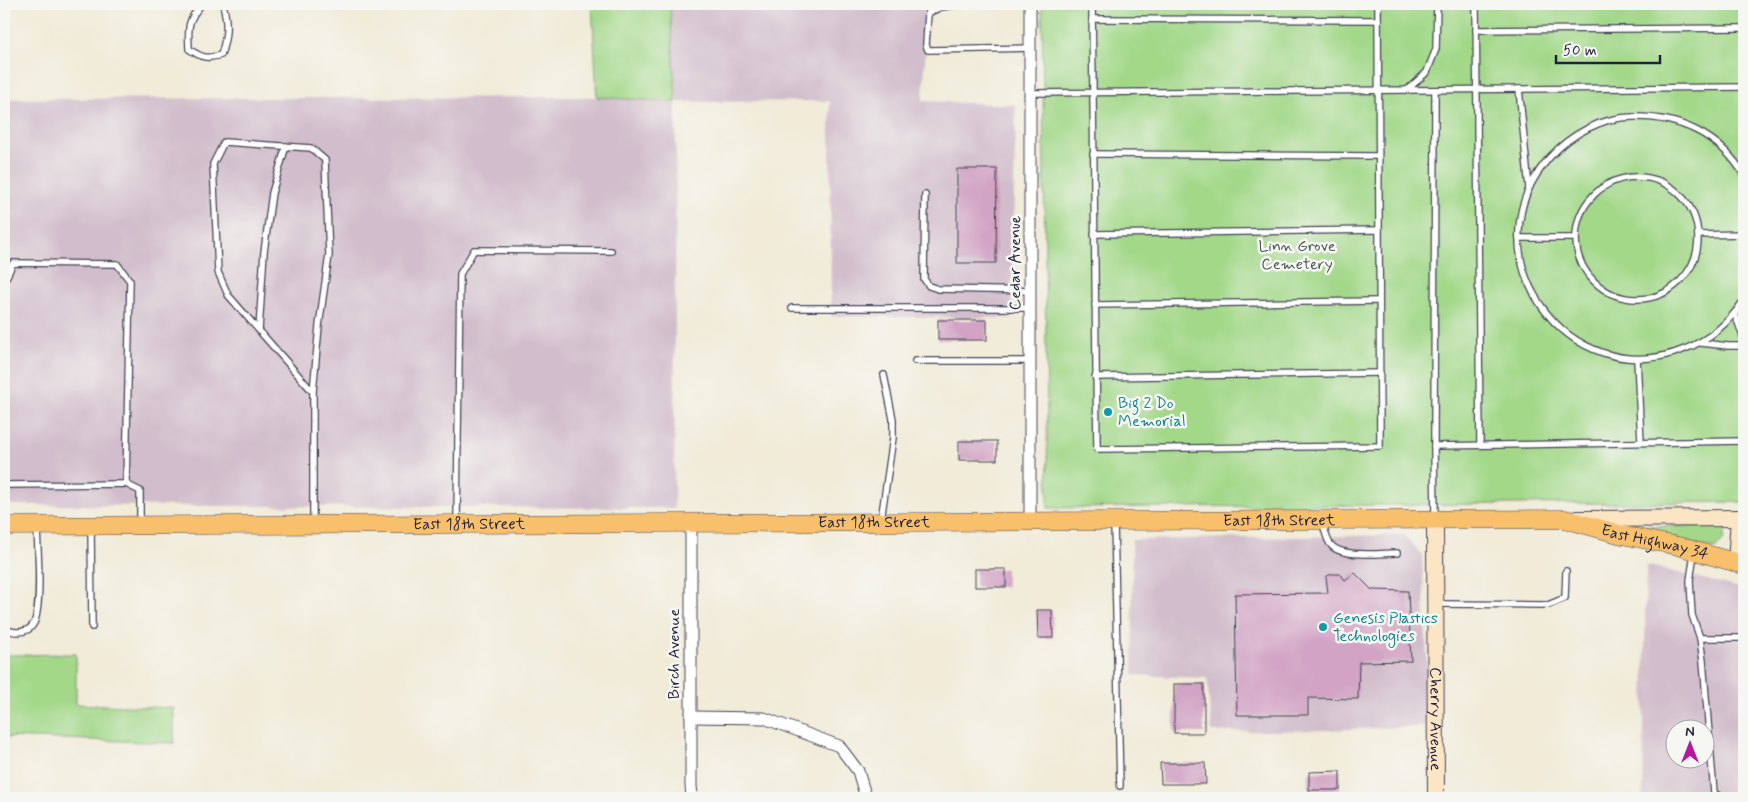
<svg xmlns="http://www.w3.org/2000/svg" width="1748" height="802" font-family="Mynerve,sans-serif">
<style>
.industrial{fill:#d1bdcb;fill-rule:evenodd}
.green{fill:#a3d889;stroke:#627d62}
.building{fill:#d2a3c4}
.lines{fill:none;stroke-linecap:round;stroke-linejoin:round}
.lane-casing{stroke:#414053;stroke-width:8}
.street-casing{stroke:#414053;stroke-width:13}
.secondary-casing{stroke:#414053;stroke-width:18}
.primary-casing{stroke:#414053;stroke-width:19}
.lane{stroke:#fff;stroke-width:5.5}
.street{stroke:#fff;stroke-width:11}
.secondary{stroke:#fce5c4;stroke-width:16}
.primary{stroke:#f8bf6c;stroke-width:18}
.culture-dot{fill:#0f9aa8;stroke:#f6f6f2;stroke-width:2}
.labels{text-anchor:middle;dominant-baseline:central;stroke-width:5;stroke-linejoin:round;paint-order:stroke}
.park-label{font-size:16px;fill:#495952;stroke:#f6f6f2}
.street-label{font-size:16px;fill:#22223b;stroke:#f6f6f2}
.culture-label{font-size:16px;fill:#0d838f;stroke:#f6f6f2;text-anchor:start}
</style>
<rect width="100%" height="100%" fill="#f6f6f2"/>
<filter id="ink" filterUnits="userSpaceOnUse"><feTurbulence type="fractalNoise" baseFrequency=".02" numOctaves="2"/><feDisplacementMap in="SourceGraphic" scale="10" xChannelSelector="R" yChannelSelector="G"/><feConvolveMatrix kernelMatrix="1 2 1 2 8 2 1 2 1" color-interpolation-filters="sRGB"/></filter>
<filter id="wash" filterUnits="userSpaceOnUse"><feTurbulence type="fractalNoise" baseFrequency=".0096" numOctaves="4" result="noise"/><feDisplacementMap in="SourceGraphic" scale="20" xChannelSelector="R" yChannelSelector="G"/><feGaussianBlur stdDeviation="1.12" result="paint"/><feColorMatrix in="noise" values="0 0 0 0 0 0 0 0 0 0 0 0 0 0 0 0 0 1.4 0 .05"/><feComposite in="paint" operator="in"/></filter>
<g filter="url(#wash)">
<rect width="100%" height="100%" fill="#f1ebd8"/>
<g class="industrial">
<polygon points="670,4 928,4 923,101 1016,105 1011,318 831,316 830,101 676,102 674,508 4,505 4,99 597,97 676,102"/>
<polygon points="1404,535 1422,555 1430,726 1329,730 1212,732 1207,678 1133,675 1132,540"/>
<path d="M1646 565 1744 589V798H1643ZM1676 730H1706V760H1676Z"/>
</g>
<g class="green">
<polygon points="592,4 670,4 676,102 597,97"/>
<polygon points="1042,4 1744,4 1744,502 1048,508"/>
<polygon points="1624,526 1714,526 1724,528 1724,539 1715,549"/>
<polygon points="76,654 76,704 174,708 174,743 4,737 4,655"/>
</g>
<g id="blocks">
<g class="building">
<polygon points="957,169 997,169 996,263 957,263"/>
<rect x="938" y="320" width="49" height="20"/>
<rect x="959" y="441" width="38" height="19"/>
<rect x="975" y="569" width="31" height="18"/>
<polygon points="1355,573 1372,590 1408,591 1411,661 1359,662 1358,699 1308,698 1308,715 1237,715 1235,594 1328,593 1326,577 1331,574 1340,574 1345,580"/>
<polygon points="1037,610 1052,610 1053,638 1038,638"/>
<rect x="1174" y="684" width="30" height="49"/>
<polygon points="1160,763 1205,763 1206,784 1161,784"/>
<polygon points="1340,771 1340,790 1309,790 1309,772"/>
</g>
</g>
</g>
<g filter="url(#ink)">
<use href="#blocks" fill-opacity="0" stroke="#414053" stroke-width="1"/>
<g class="lines">
<g class="lane-casing">
<g id="lane">
<path d="M202 4C187 20 188 28 189 49 202 58 206 59 221 55 227 36 228 24 223 4"/>
<polyline points="962,4 941,7 928,13 926,45 928,50 1031,48"/>
<polyline points="1092,4 1097,449 1380,446 1378,4"/>
<polyline points="1476,4 1480,445"/>
<polyline points="1092,19 1378,20"/>
<polyline points="1476,30 1744,28"/>
<polyline points="1519,89 1529,188"/>
<polyline points="1407,90 1744,87"/>
<polyline points="1435,90 1434,446 1744,441"/>
<polyline points="1032,93 1407,90 1427,72 1436,49 1437,4"/>
<polyline points="1093,154 1378,156"/>
<path d="M1744 175C1720 135 1679 116 1633 117 1602 117 1571 134 1550 157 1465 252 1568 397 1685 349 1711 339 1729 323 1744 300"/>
<circle cx="1637" cy="238" r="61"/>
<polyline points="925,195 924,279 929,286 938,289 1031,291"/>
<polyline points="1094,234 1379,230"/>
<polyline points="1698,235 1744,234"/>
<polyline points="1519,238 1576,238"/>
<polyline points="1095,305 1379,301"/>
<polyline points="792,308 1031,308"/>
<polyline points="1735,314 1744,339"/>
<polyline points="259,330 264,252 272,193 286,146"/>
<polyline points="4,331 4,282 13,263 117,264 130,281 126,484"/>
<polyline points="1701,343 1728,346 1744,346"/>
<polyline points="1637,359 1641,442"/>
<polyline points="915,361 1030,361"/>
<polyline points="1095,377 1380,373"/>
<polyline points="313,392 228,295 218,272 213,164 224,142 311,148 325,160 329,255 319,326 313,392 313,523"/>
<polyline points="1434,446 1435,518"/>
<polyline points="4,485 126,484 140,491 140,524"/>
<polyline points="881,520 893,438 893,419 884,375"/>
<polyline points="457,522 460,274 474,250 611,251"/>
<path d="M1322 522C1325 529 1326 540 1331 545 1341 558 1381 553 1397 553"/>
<polyline points="1114,523 1120,786"/>
<polyline points="91,528 92,627"/>
<polyline points="1694,553 1690,581 1692,615 1700,638 1703,661 1714,793 1722,798"/>
<polyline points="1438,604 1548,605 1565,598 1566,571"/>
<path d="M4 627C8 631 13 632 18 632 25 632 31 629 34 623 42 605 38 551 37 529"/>
<polyline points="1700,638 1744,638"/>
</g>
</g>
<g class="street-casing">
<g id="street">
<polyline points="1030,4 1030,522"/>
<polyline points="691,523 691,785 692,798"/>
<polyline points="691,717 764,718 839,746 858,771 866,798"/>
</g>
</g>
<g class="secondary-casing">
<g id="secondary">
<polyline points="1577,519 1744,518"/>
<path id="s1" d="M1435 520 1436 798"/>
<polyline points="1736,562 1739,518"/>
</g>
</g>
<g class="primary-casing">
<g id="primary">
<path id="s2" d="M4 526 1565 519 1622 535 1678 546 1744 565"/>
</g>
</g>
<use href="#lane" class="lane"/>
<use href="#street" class="street"/>
<use href="#secondary" class="secondary"/>
<use href="#primary" class="primary"/>
</g>
</g>
<g class="culture-dot">
<circle cx="1108" cy="412" r="5"/>
<circle cx="1323" cy="627" r="5"/>
</g>
<g class="labels">
<g class="park-label">
<text x="1297" y="246">Linn Grove<tspan x="1297" dy="18">Cemetery</tspan></text>
</g>
<g class="street-label">
<text transform="translate(1015 263) rotate(-90)">Cedar Avenue</text>
<text stroke="none"><textPath href="#s2" startOffset="1275">East 18th Street</textPath></text>
<text stroke="none"><textPath href="#s2" startOffset="870">East 18th Street</textPath></text>
<text stroke="none"><textPath href="#s2" startOffset="465">East 18th Street</textPath></text>
<text stroke="none"><textPath href="#s2" startOffset="1654">East Highway 34</textPath></text>
<text transform="translate(674 654) rotate(-90)">Birch Avenue</text>
<text stroke="none"><textPath href="#s1" startOffset="199">Cherry Avenue</textPath></text>
</g>
<g class="culture-label">
<text x="1118" y="403">Big 2 Do<tspan x="1118" dy="18">Memorial</tspan></text>
<text x="1333" y="618">Genesis Plastics<tspan x="1333" dy="18">Technologies</tspan></text>
</g>
</g>
<rect width="1748" height="802" fill="none" stroke="#f6f6f2" stroke-width="20"/>
<g transform="translate(1690 744)"><circle r="24" fill="#f6f6f2" stroke="#a1a1a9"/>
<path d="M0-4L9 19L0 12L-9 19Z" fill="#b5179e"/>
<text y="-8" font-size="14" font-weight="bold" text-anchor="middle" fill="#22223b">N</text>
</g>
<path d="M1556 55v8h104v-8" fill="none" stroke="#22223b" stroke-width="2.5"/>
<text x="1563" y="55" font-size="15" fill="#22223b" stroke="#f6f6f2" stroke-width="4" paint-order="stroke">50 m</text>
</svg>
